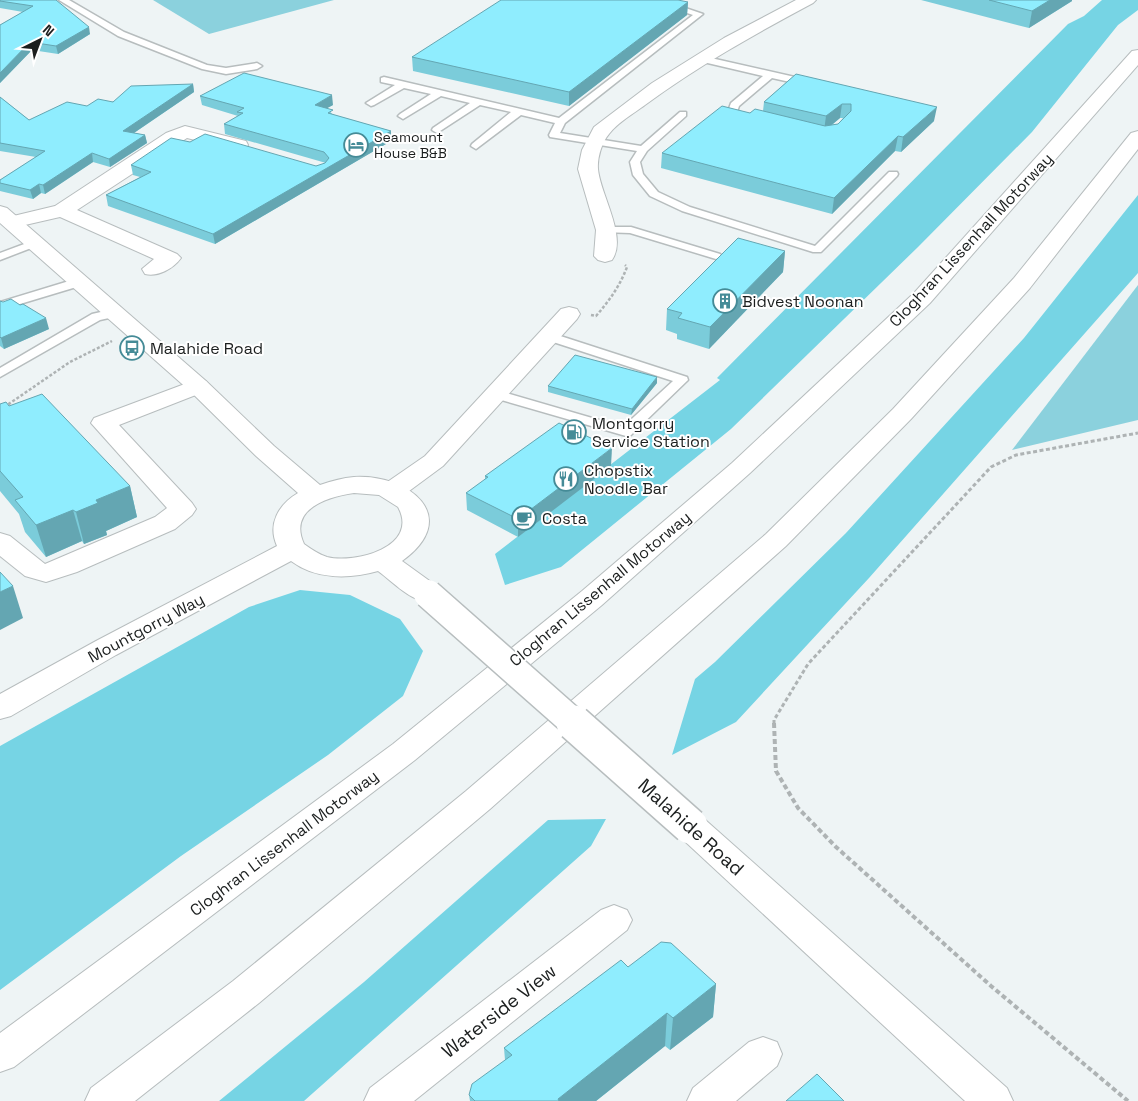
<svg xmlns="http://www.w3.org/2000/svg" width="1138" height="1101" font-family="'Space Grotesk',sans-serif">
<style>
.green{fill:#8bd1dd}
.forest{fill:#76d4e4}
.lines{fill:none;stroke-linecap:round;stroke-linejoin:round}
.lane-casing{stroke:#b7bdbe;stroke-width:3}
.street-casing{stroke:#b7bdbe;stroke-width:2}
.secondary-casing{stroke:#b7bdbe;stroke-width:2}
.highway-casing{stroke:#b7bdbe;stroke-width:2}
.path-far2{stroke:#aeb3b4;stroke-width:2.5;stroke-dasharray:3 2;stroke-linecap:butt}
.path-far1{stroke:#aeb3b4;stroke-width:3;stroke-dasharray:4 2.5;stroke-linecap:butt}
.path{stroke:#aeb3b4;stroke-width:4;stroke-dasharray:5 3;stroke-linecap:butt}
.lane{fill:#fff;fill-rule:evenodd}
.street{fill:#fff;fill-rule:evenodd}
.secondary{fill:#fff;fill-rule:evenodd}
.highway{fill:#fff;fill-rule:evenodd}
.secondary-bridge-far1-casing{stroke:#b7bdbe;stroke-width:31;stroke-linecap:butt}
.secondary-bridge-casing{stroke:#b7bdbe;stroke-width:38;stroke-linecap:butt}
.secondary-bridge-far1{stroke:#fff;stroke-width:28}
.secondary-bridge{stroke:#fff;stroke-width:35}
.wall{fill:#7bccda;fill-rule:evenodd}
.shaded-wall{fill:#64a6b2}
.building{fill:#8fedfe;stroke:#64a6b2}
.labels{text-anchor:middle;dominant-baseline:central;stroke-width:4;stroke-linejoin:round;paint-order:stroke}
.far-poi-label{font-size:14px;fill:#1b1e1e;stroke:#fff;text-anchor:start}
.street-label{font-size:16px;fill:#1b1e1e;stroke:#fff}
.poi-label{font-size:16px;fill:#1b1e1e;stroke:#fff;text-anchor:start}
.near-street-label{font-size:19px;fill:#1b1e1e;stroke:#fff}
</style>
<rect width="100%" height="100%" fill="#eef4f5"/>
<g class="green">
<polygon points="153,0 334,0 209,34"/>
<polygon points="1138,285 1138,420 1012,450"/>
</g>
<g class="forest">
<polygon points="1102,0 1138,0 1138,10 1118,25 1032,132 918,247 731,429 561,567 505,585 495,554 720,380 717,378 1068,24 1084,16"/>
<polygon points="1138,195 1138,273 869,578 736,722 672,755 695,679 715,662 846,533 1024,338"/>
<polygon points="300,590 350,595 400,619 423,651 403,696 328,755 181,856 0,990 0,746 249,607"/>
<polygon points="606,819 591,846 304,1101 219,1101 364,982 548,820"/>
</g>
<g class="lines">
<g class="lane-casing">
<g id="lane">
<polygon points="59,0 69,0 124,32 207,65 226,68 257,63 262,66 257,69 226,74 202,69 118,36"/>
<polygon points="649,0 662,0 703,14 565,123 560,133 641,146 680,112 686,112 686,116 647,151 640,162 643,174 658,192 690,207 815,246 889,172 897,172 898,174 897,176 821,252 813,252 682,211 650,196 633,175 630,162 637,151 550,137 549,135 555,123 521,115 476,149 471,146 472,144 511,112 480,105 437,133 432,130 433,128 470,103 441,96 403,119 398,116 400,114 431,94 404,88 374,105 371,106 366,103 395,85 381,82 381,78 384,77 559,118 693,15"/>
<polygon points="702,56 808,80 813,83 808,86 772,78 739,106 737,112 750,115 750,119 732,117 727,114 731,103 763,76 699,61 697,59"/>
<polygon points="606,227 631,227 720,254 722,256 716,259 630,233 602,232 600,230"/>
<polygon points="35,240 41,243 39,245 0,260 0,253"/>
<polygon points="79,278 83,279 85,282 83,285 0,310 0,302"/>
<polygon points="114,309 118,310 120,313 118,316 100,320 0,377 0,368 92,314"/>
<polygon points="548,332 687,377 688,380 631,435 626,436 491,397 489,394 491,391 496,390 623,427 673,381 544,339 542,336"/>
</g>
</g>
<g class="street-casing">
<g id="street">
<path d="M796 0H816L813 3C755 34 698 66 645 105 633 114 618 122 609 134 602 142 597 158 598 169 600 194 628 237 612 260L605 262 598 260 594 256 596 230 578 169 582 150 594 127 652 83 724 38Z"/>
<path d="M185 126 246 141 248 145 246 149 239 151 187 138 77 210 177 254 181 258C173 269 158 277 145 274L142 269 154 259 60 217 12 228 5 226 2 222 5 218 55 206 166 133Z"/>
<polygon points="569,307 577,309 580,314 577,319 443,466 401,497 392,499 383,497 379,491 383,485 425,456 561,309"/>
<polygon points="198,379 206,381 210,386 206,391 119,425 192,503 196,509 192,515 175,529 77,572 46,582 25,576 0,556 0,533 10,536 45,564 155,517 167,508 91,423 94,418"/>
<polygon points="614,905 627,910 632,920 627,930 414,1101 364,1101 370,1088 601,910"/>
<polygon points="763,1037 777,1042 782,1054 777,1066 736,1101 687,1101 693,1088 749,1042"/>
</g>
</g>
<g class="secondary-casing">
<g id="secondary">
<path d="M0 206 7 208 206 381 274 446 320 485C331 481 343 478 354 477 409 474 463 517 402 561L438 587 442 594 438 601C415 607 396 584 378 571 350 579 316 580 291 561L116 655 11 716 0 719V694L96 641 277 546C267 524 279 504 298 493L256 456 190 391 0 223ZM354 493 379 495 398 507C420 547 355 564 327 557 318 554 311 549 304 544 288 509 327 497 354 493Z"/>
<polygon points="690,813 702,817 1007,1088 1013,1101 965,1101 678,835 673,826 678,817"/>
</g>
</g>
<g class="highway-casing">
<g id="highway">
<polygon points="1138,50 1138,65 930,303 750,473 602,605 415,760 14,1067 0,1072 0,1033 393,744 582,591 732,463 914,293 1132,51"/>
<polygon points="1138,131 1138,149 1030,288 911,419 786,546 490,809 259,1003 135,1101 85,1101 91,1088 233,981 466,791 766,534 893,409 1014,278 1131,133"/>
</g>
</g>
<g class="path-far2">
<path d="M591 315 596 316C609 301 620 286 627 267L625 265"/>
<polyline points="0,410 70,362 112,341"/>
</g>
<polyline class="path-far1" points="774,724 774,720 808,664 991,467 1016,455 1138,433"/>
<polyline class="path" points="774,723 776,771 798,808 836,847 991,986 1128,1101"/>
<use href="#lane" class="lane"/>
<use href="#street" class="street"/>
<use href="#secondary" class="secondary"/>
<use href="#highway" class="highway"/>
<g class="secondary-bridge-far1-casing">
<polyline id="secondary-bridge-far1" points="428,594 575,724"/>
</g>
<g class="secondary-bridge-casing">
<polyline id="secondary-bridge" points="574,723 690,826"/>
</g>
<use href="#secondary-bridge-far1" class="secondary-bridge-far1"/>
<use href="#secondary-bridge" class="secondary-bridge"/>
</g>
<g class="wall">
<polygon points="0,0 56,0 90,34 58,54 32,50 0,83 0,25 23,12 0,8"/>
<polygon points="921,0 1072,0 1072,1 1029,28"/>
<polygon points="688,2 687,15 569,106 413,71 412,57"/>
<path d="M796 74 934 121 901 152 895 151 832 214 661 168 662 153 750 113 763 111 764 102ZM840 118H843L838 124 832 125Z"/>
<polygon points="193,84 194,92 134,133 145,135 147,143 110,167 93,162 45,194 41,193 33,199 0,191 0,180 36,157 0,151 0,97 29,120"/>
<polygon points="200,96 333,105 327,108 333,115 391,131 391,141 215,244 108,206 106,195 140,177 133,175 131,165 316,166 326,163 225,134 224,124 238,116 202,105"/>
<polygon points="785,251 783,272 709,349 677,339 677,334 666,330 667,309"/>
<polygon points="0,301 49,329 4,349 0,346"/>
<polygon points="657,383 631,415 548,392 548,386"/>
<polygon points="0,404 9,406 130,486 137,517 106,531 107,535 84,544 82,541 46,557 25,532 19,514 0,491"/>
<polygon points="611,466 518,537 467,510 466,493 485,480 485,476"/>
<polygon points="628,967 716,984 713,1017 670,1050 665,1046 596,1101 470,1101 469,1095 505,1060 504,1048"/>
</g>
<g class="shaded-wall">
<polygon points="1050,0 1072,0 1072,1 1029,28 1032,11"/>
<polygon points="688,2 687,15 569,106 569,92"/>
<polygon points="89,27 90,34 58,54 56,46"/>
<polygon points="30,42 32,50 0,83 0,73"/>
<polygon points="193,84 194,92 125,139 123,131"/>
<polygon points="332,95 333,105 316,114 315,105"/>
<polygon points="842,104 840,118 824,131 826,116"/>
<polygon points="937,107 934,121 901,152 903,137"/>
<polygon points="391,131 391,141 215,244 213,234"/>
<polygon points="145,135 147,143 110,167 109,159"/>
<polygon points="898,136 895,151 832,214 834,198"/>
<polygon points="92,153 93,162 45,194 43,185"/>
<polygon points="39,184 41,193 33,199 30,190"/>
<polygon points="785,251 783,272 709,349 710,327"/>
<polygon points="46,318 49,329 4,349 1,338"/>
<polygon points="657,377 657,383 631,415 632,409"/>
<polygon points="612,448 611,466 518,537 518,519"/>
<polygon points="130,486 137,517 106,531 107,535 84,544 76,512 96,500"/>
<polygon points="73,510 82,541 46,557 36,525"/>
<polygon points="13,586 23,618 0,630 0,592"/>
<polygon points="716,984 713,1017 670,1050 673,1018"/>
<polygon points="667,1013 665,1046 596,1101 559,1101 558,1099"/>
</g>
<g class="building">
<polygon points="0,0 56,0 89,27 56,46 30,42 0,73 0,25 33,6 0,1"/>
<polygon points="501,0 678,0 688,2 569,92 412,57"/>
<polygon points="989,0 1050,0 1032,11"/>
<polygon points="244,73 332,95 315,105 333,110 328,113 391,131 213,234 106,195 151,172 131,165 171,138 190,142 205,134 316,166 325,163 329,158 324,152 224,124 243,113 237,112 244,108 200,96"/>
<polygon points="796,74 937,107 903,137 898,136 834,198 662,153 722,106 750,113 755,109 825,126 838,124 851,111 851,104 842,104 826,116 764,102"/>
<polygon points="193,84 123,131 145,135 109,159 92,153 43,185 39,184 30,190 0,183 0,180 45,151 0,143 0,97 29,120 67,102 87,106 98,99 113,102 131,86"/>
<polygon points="738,238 785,251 710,327 678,318 682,313 667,309"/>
<polygon points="11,299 20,305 23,304 46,318 1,338 0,337 0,301 3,302"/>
<polygon points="575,355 657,377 632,409 548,386"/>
<polygon points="42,394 130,486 96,500 98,503 76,512 73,510 36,525 15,500 23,497 0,471 0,404 6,402 9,406"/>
<polygon points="559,423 612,448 518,519 466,493 488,477 485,476"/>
<polygon points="0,572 13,586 0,592"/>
<polygon points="661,942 671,943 716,984 673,1018 667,1013 558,1099 559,1101 475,1101 469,1095 472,1084 512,1055 504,1048 621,960 628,967"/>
<polygon points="817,1074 844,1101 786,1101"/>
</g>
<defs>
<g id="hotel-ring" transform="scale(1.25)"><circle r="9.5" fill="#fff" stroke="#458b97" stroke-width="1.5"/><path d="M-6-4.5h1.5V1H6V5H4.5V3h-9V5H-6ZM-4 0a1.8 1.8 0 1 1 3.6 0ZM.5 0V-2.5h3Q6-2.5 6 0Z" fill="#458b97"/></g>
<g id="building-ring" transform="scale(1.25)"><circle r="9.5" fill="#fff" stroke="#458b97" stroke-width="1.5"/><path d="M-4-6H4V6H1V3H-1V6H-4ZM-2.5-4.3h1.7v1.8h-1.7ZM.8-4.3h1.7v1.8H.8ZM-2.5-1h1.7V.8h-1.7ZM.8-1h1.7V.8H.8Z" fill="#458b97"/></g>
<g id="bus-ring" transform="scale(1.25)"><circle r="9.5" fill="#fff" stroke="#458b97" stroke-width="1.5"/><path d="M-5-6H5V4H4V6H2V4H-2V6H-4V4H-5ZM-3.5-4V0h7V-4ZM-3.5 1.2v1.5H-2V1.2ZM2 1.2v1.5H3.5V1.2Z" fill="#458b97"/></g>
<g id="fuel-ring" transform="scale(1.25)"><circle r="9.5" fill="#fff" stroke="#458b97" stroke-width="1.5"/><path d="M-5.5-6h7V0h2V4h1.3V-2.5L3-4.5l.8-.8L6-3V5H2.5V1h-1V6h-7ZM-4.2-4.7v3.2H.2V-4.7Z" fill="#458b97"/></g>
<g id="restaurant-ring" transform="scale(1.25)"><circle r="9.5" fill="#fff" stroke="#458b97" stroke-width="1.5"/><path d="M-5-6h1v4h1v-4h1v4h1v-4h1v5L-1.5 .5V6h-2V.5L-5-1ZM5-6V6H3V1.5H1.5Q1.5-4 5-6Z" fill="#458b97"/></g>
<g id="cafe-ring" transform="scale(1.25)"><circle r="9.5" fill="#fff" stroke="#458b97" stroke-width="1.5"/><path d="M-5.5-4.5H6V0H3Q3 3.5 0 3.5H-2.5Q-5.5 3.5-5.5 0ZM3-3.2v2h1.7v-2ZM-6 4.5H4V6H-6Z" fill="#458b97"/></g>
</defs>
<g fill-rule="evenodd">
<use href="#hotel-ring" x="356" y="145"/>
<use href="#building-ring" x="725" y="301"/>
<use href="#bus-ring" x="132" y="348"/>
<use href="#fuel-ring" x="574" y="432"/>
<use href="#restaurant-ring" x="566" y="479"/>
<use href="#cafe-ring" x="524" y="518"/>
</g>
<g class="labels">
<g class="far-poi-label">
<text x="374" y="137">Seamount<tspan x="374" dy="16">House B&amp;B</tspan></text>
</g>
<g class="street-label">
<text transform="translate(971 240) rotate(-47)">Cloghran Lissenhall Motorway</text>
<text transform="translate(600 589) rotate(-40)">Cloghran Lissenhall Motorway</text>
<text transform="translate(146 628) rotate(-28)">Mountgorry Way</text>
<text transform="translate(284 843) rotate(-37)">Cloghran Lissenhall Motorway</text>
</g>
<g class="poi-label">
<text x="742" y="301">Bidvest Noonan</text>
<text x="150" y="348">Malahide Road</text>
<text x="592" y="423">Montgorry<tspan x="592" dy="18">Service Station</tspan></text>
<text x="584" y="470">Chopstix<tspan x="584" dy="18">Noodle Bar</tspan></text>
<text x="542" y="518">Costa</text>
</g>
<g class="near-street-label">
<text transform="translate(691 827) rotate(42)">Malahide Road</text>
<text transform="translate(499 1011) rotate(-38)">Waterside View</text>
</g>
</g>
<g transform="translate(40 40) rotate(42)" stroke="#ffffff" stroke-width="4" paint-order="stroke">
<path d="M0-4L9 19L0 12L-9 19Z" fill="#1b1e1e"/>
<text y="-8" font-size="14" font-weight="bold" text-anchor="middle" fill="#1b1e1e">N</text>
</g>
</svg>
